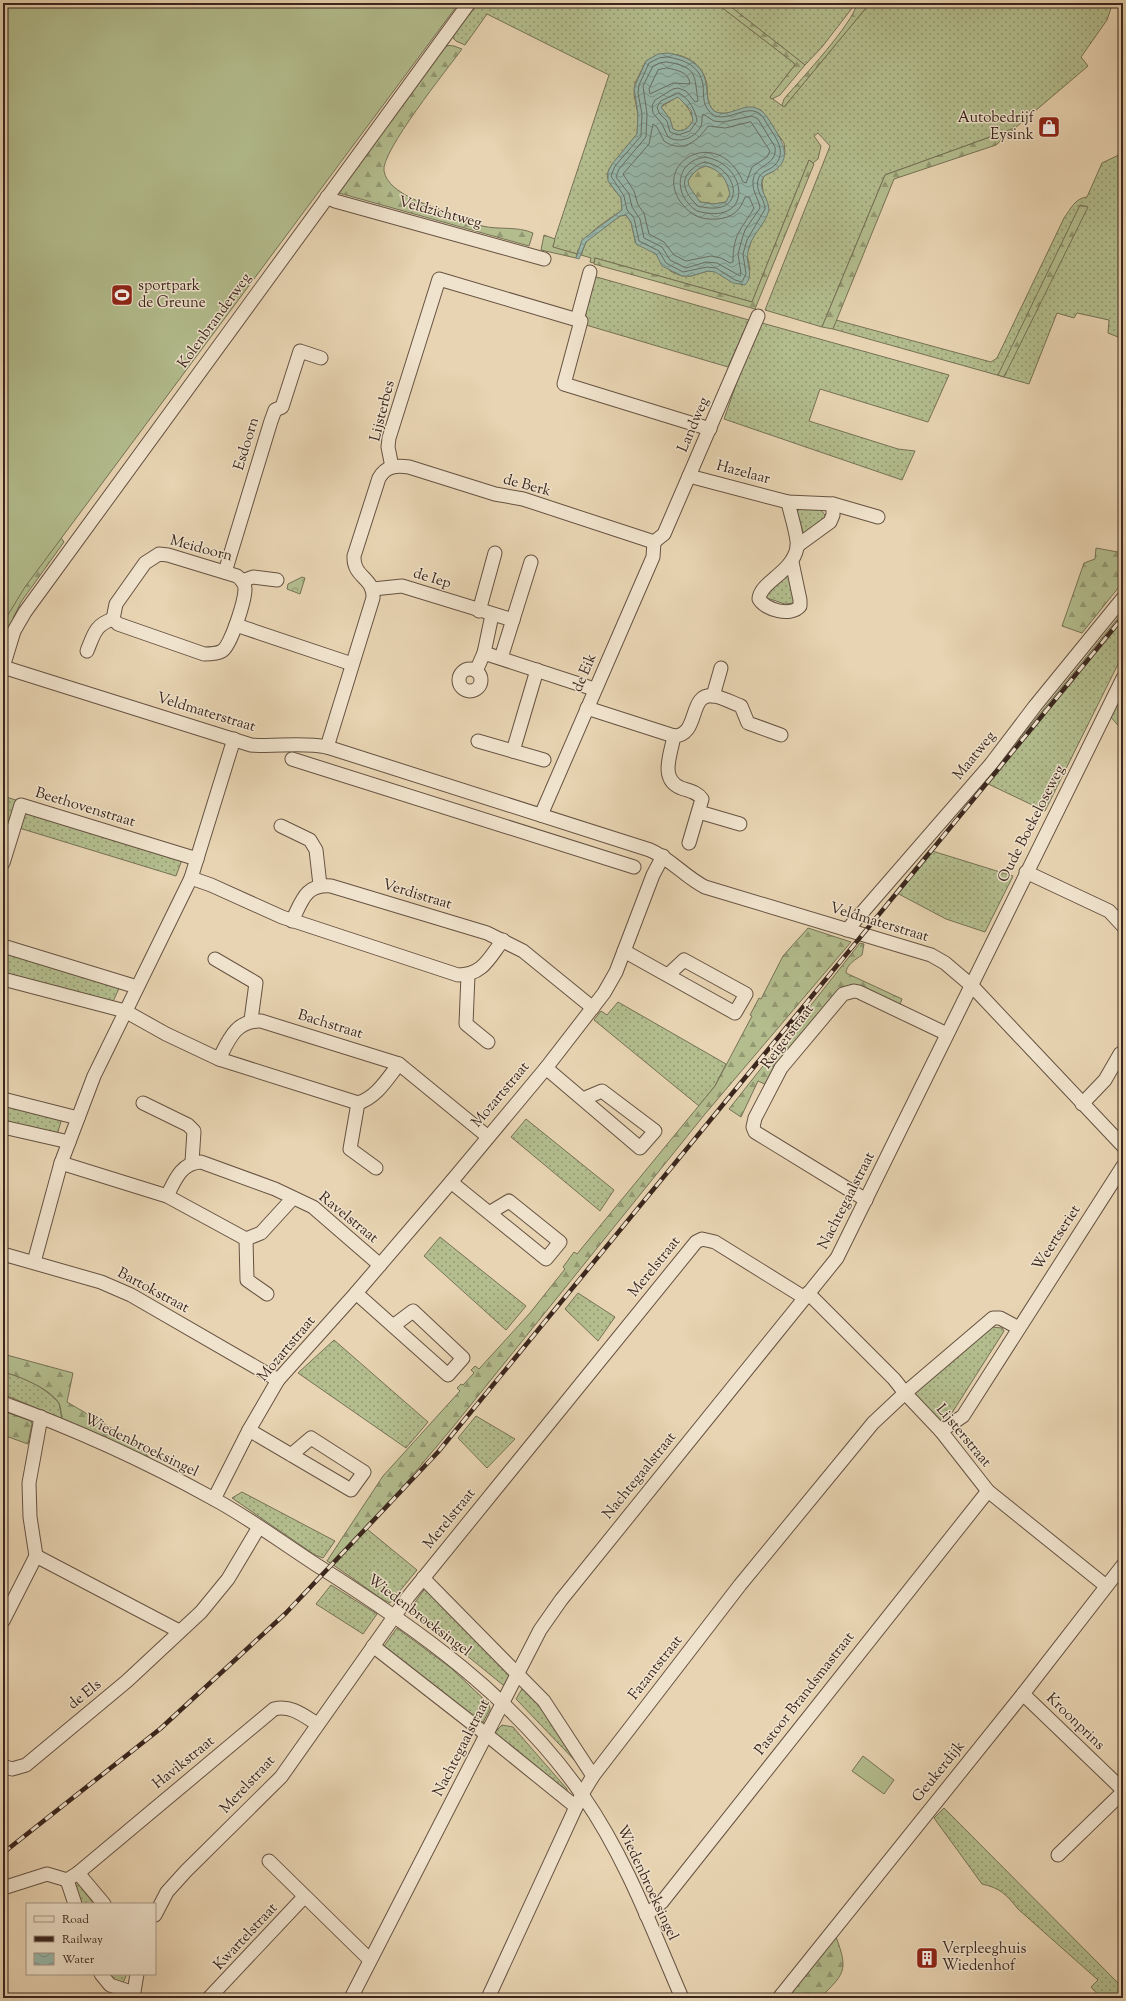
<svg xmlns="http://www.w3.org/2000/svg" width="1126" height="2001" font-family="'Sorts Mill Goudy',serif">
<style>
.grass{fill:url(#grass-dots);stroke:#767256}
.forest{fill:url(#forest-firs);stroke:#767256}
.park{fill:url(#park-crowns);stroke:#767256}
.garden{fill:#b3bd8e;stroke:#767256}
.water{fill:url(#water-waves);stroke:#727e72;fill-rule:evenodd}
.lines{fill:none;stroke-linecap:round;stroke-linejoin:round}
.shore{stroke:#686f64;stroke-width:1}
.minor-casing{stroke:#665242;stroke-width:15}
.minor{stroke:#f0e3cd;stroke-width:13}
.rail-casing{stroke:#3a261d;stroke-width:4.5}
.rail{stroke:#f0e3cd;stroke-width:3;stroke-dasharray:9;stroke-linecap:butt}
.labels{text-anchor:middle;dominant-baseline:central;stroke-width:3;stroke-linejoin:round;paint-order:stroke}
.poi-label{font-size:15px;fill:#3a261d;stroke:#f0e3cd;text-anchor:start}
.street-label{font-size:15px;fill:#3a261d;stroke:#f0e3cd}
</style>
<defs>
<pattern id="grass-dots" width="8" height="8" patternUnits="userSpaceOnUse"><rect width="8" height="8" fill="#b3bd8e"/><path d="M2 2h.1M6 6h.1" fill="none" stroke="#939973" stroke-width="1.8" stroke-linecap="round"/></pattern>
<pattern id="forest-firs" width="22" height="20" patternUnits="userSpaceOnUse"><rect width="22" height="20" fill="#b3bd8e"/><path d="M5 1l3.5 6h-7zM16 11l3.5 6h-7z" fill="#939973"/></pattern>
<pattern id="park-crowns" width="20" height="18" patternUnits="userSpaceOnUse"><rect width="20" height="18" fill="#b3bd8e"/><path d="M2 6a3 3 0 1 1 6 0M12 15a3 3 0 1 1 6 0" fill="none" stroke="#939973"/></pattern>
<pattern id="water-waves" width="16" height="10" patternUnits="userSpaceOnUse"><rect width="16" height="10" fill="#97b8ab"/><path d="M0 5q4-4 8 0t8 0" fill="none" stroke="#7c958b"/></pattern>
</defs>
<rect width="100%" height="100%" fill="#e8d4b2"/>
<filter id="stains"><feTurbulence type="fractalNoise" baseFrequency=".005" numOctaves="4"/><feColorMatrix values="0 0 0 0 .2 0 0 0 0 .09 0 0 0 0 .02 0 0 0 .5 -.17"/></filter>
<radialGradient id="worn" r=".72"><stop offset=".6" stop-color="#630" stop-opacity="0"/><stop offset="1" stop-color="#630" stop-opacity=".3"/></radialGradient>
<g class="grass">
<path d="M476 3H716L794 63 795 65 770 97 784 107 870 3H1106L1112 5 1107 20 1081 57 1088 66 1015 128 885 175 822 327 765 310 830 146 818 133 814 136 821 146 818 159 813 163 809 160 752 302 595 258 594 263 590 262 591 258 581 255 586 242 591 237 620 216 626 215 631 222 635 241 656 254 670 271 682 276H691L708 271 718 272 750 269 747 254 753 235 759 228 763 191 762 182 764 176 774 171 785 152 784 143 761 110C745 103 728 119 714 111 706 103 708 94 707 85 704 66 687 54 669 54 662 53 653 58 646 61L635 83 634 94 638 115 637 134 609 169 607 176 610 184 621 198 622 210C606 222 583 233 577 254L552 247 609 75 487 14 465 45 456 41 451 36Z"/>
<polygon points="726,3 856,3 822,47 805,65"/>
<path d="M677 97 680 98C686 106 692 111 693 121 688 128 682 134 673 129L670 119 661 107Z"/>
<path d="M1123 153V339L1108 333 1109 320 1077 313 1074 318 1057 313 1029 384 833 329 836 320 991 362 997 358 1064 218C1070 210 1075 198 1087 197L1102 163Z"/>
<polygon points="593,276 749,320 728,367 586,325 587,318 581,316"/>
<polygon points="762,323 949,375 928,422 820,389 809,421 898,449 915,451 902,480 724,419 743,365"/>
<polygon points="800,508 820,509 825,515 825,519 806,536 800,534 796,513"/>
<polygon points="787,571 796,598 794,603 785,604 767,598 766,595"/>
<polygon points="1123,612 1123,654 1045,811 984,782"/>
<polygon points="1123,686 1123,731 1109,715"/>
<polygon points="3,796 19,801 3,854"/>
<polygon points="21,809 183,857 176,876 16,827"/>
<polygon points="929,850 1013,876 985,932 946,919 895,892"/>
<polygon points="3,948 121,984 111,1006 3,977"/>
<polygon points="618,1002 726,1064 715,1086 699,1106 594,1020 601,1011 607,1015"/>
<polygon points="3,1100 63,1115 57,1135 3,1122"/>
<polygon points="526,1119 614,1190 600,1211 511,1137"/>
<polygon points="440,1237 526,1306 506,1330 424,1256"/>
<polygon points="578,1293 615,1317 598,1341 565,1309"/>
<polygon points="991,1327 1002,1328 1004,1331 943,1427 913,1395"/>
<polygon points="334,1340 428,1422 406,1448 298,1373"/>
<path d="M3 1372C25 1377 44 1387 59 1403L62 1419 3 1394Z"/>
<polygon points="476,1416 515,1439 487,1468 458,1438"/>
<polygon points="242,1492 335,1541 323,1558 315,1555 232,1498"/>
<polygon points="367,1529 417,1570 390,1603 382,1599 332,1564"/>
<polygon points="331,1585 377,1614 363,1634 316,1604"/>
<polygon points="426,1587 511,1673 505,1684 503,1685 412,1611 411,1608"/>
<polygon points="397,1628 451,1668 489,1704 490,1709 481,1726 382,1649"/>
<polygon points="523,1687 525,1688 571,1745 581,1767 518,1701 516,1699"/>
<polygon points="502,1725 513,1727 567,1789 567,1793 495,1736 496,1731"/>
<path d="M944 1808 1123 1988V1998H1101L1091 1987 1098 1980 1018 1909C1006 1894 1000 1888 982 1884L934 1818Z"/>
<polygon points="77,1882 94,1904 79,1904 74,1885"/>
<polygon points="105,1974 127,1974 123,1983 110,1979"/>
</g>
<g class="forest">
<polygon points="716,3 726,3 805,65 780,95 772,99 770,97 795,65 794,63"/>
<path d="M857 3H870L784 107 782 105 784 99C800 80 854 23 857 3Z"/>
<path d="M445 45 454 46 462 49C448 68 380 153 384 171 388 195 434 207 454 214 463 218 473 223 482 226 499 230 517 226 533 233L529 246 339 193Z"/>
<polygon points="1015,128 996,145 894,179 833,329 822,327 885,175"/>
<polygon points="809,160 814,164 755,309 594,264 595,258 752,302"/>
<path d="M706 166C721 170 727 179 730 194L726 202 714 204 700 202 688 186V181C692 174 697 168 706 166Z"/>
<polygon points="1080,205 1088,207 1004,377 998,375"/>
<polygon points="544,235 555,239 553,247 577,254 576,258 541,250"/>
<polygon points="59,535 64,542 21,602 3,640 3,602"/>
<polygon points="1096,548 1123,553 1123,582 1082,633 1062,626 1084,563 1095,559"/>
<polygon points="808,928 851,942 705,1114 453,1427 374,1521 332,1564 327,1561 383,1476 460,1391 457,1388 461,1384 463,1385 474,1373 471,1370 475,1366 479,1369 530,1313 565,1269 563,1267 574,1252 577,1254 715,1086 752,1016 750,1015 759,998 761,999 783,956"/>
<path d="M860 943 864 944 862 955C856 959 846 965 846 973L902 999 899 1007 854 987 767 1085 758 1081 741 1117 729 1109Z"/>
<path d="M3 1354 73 1373 67 1402 130 1439 153 1461 62 1419C61 1414 61 1407 59 1403 49 1388 19 1376 3 1372Z"/>
<polygon points="3,1411 31,1421 32,1424 28,1444 3,1435"/>
<path d="M836 1937C849 1971 844 1974 820 1998H788Z"/>
</g>
<polygon class="park" points="302,577 305,578 300,594 287,589 288,584"/>
<g class="garden">
<polygon points="3,3 459,3 25,587 3,623"/>
<polygon points="863,1756 894,1780 884,1794 852,1771"/>
</g>
<path class="water" d="M668 53C687 57 703 63 706 84 708 94 706 103 714 111 728 119 742 103 756 108 765 111 769 120 774 128 783 142 792 159 774 171 769 174 764 174 762 180 759 191 769 199 769 210 765 226 751 234 748 252 745 265 755 274 745 285L733 283 715 272 708 271 691 276H682L662 266 656 254 636 244 631 222 626 215 620 216 586 242 579 259 576 258 582 240 622 210 621 198 608 181V172L612 164 637 134 638 114 634 88 646 61 658 54ZM678 97 691 110 693 121C689 128 682 134 673 129L670 119 661 107 664 104ZM706 166C721 170 727 180 730 194L726 202 714 204 700 202 689 186 688 181C692 174 697 168 706 166Z"/>
<g class="lines">
<g class="shore">
<path d="M668 57C685 60 700 66 703 85 704 94 702 103 709 111 723 128 745 102 760 114 764 117 766 123 769 127 776 138 787 152 775 165 769 171 760 171 758 180 755 191 765 199 765 209L747 240 743 254 746 274 742 282 735 280 716 268 707 267 683 272 666 263 659 251 639 241 634 218 627 210 624 196 611 176 615 166 641 136 642 114 638 93 639 85 649 63 659 58Z"/>
<path d="M667 62C698 67 694 75 698 101L695 102 686 91 678 88 673 89 655 100 652 106 653 113 662 124 668 137C680 144 695 138 701 126 703 122 701 118 703 114L714 121 723 122 752 116 758 119 775 147C778 166 754 164 753 181 752 192 759 199 760 208L745 230 742 239 738 254 741 273 740 276 717 263 706 262 686 268 670 260 662 247 644 238 640 219 632 207 629 194 616 177 619 169 646 137 647 114 643 86 653 66 660 63Z"/>
<path d="M667 68C677 70 689 72 690 84L673 83 650 94 649 89 658 70Z"/>
<path d="M679 93C688 97 696 111 697 121L690 131 678 135 670 132 667 121 659 113 657 107 661 101Z"/>
<path d="M751 122 770 151 767 157 752 167 746 183 743 182C719 124 650 162 682 204 692 216 701 220 717 219 732 218 740 211 745 197H749L754 208C741 230 733 234 733 262L730 263 721 258 711 256 686 261 674 255 664 242 649 234 644 213 638 205 634 191 623 174 649 144 653 124 657 127 664 141C682 154 698 141 708 126L725 128Z"/>
<path d="M705 157C749 164 754 227 697 211 672 195 675 161 705 157Z"/>
<path d="M705 162C740 168 748 219 698 206 687 196 678 182 691 170 696 166 699 163 705 162Z"/>
</g>
<g class="minor-casing">
<g id="minor">
<polyline points="327,197 335,201 544,259"/>
<polyline points="577,320 590,272"/>
<polyline points="392,467 388,447 389,438 439,279 581,321 564,384 710,429"/>
<polyline points="689,476 788,502 833,504 878,517"/>
<path d="M788 502C790 513 799 538 797 548 792 573 760 582 759 599 765 610 791 617 800 606V600L792 562"/>
<polyline points="654,542 664,534 758,316"/>
<polyline points="797,546 830,522 833,515 833,504"/>
<path d="M159 554 168 555 237 576C241 579 245 584 245 589 245 600 231 646 222 651 217 654 210 654 204 654L118 624 113 619 116 604 145 563Z"/>
<polyline points="225,572 271,421 275,410 282,407 300,351 321,358"/>
<polyline points="242,581 253,577 277,580"/>
<polyline points="373,589 402,586 513,620"/>
<polyline points="479,611 495,553"/>
<polyline points="236,625 352,664"/>
<path d="M87 651C94 634 95 625 113 619"/>
<polyline points="484,653 594,689"/>
<polyline points="501,658 531,562"/>
<path d="M3 667 251 745C276 747 301 742 327 747L650 850C671 859 685 877 705 887L931 955 945 963 972 986 1123 1146"/>
<polyline points="3,667 14,631 25,612 469,3"/>
<circle cx="470" cy="680" r="11"/>
<polyline points="476,671 484,653 492,615"/>
<polyline points="713,696 721,668"/>
<path d="M587 708 674 736C701 735 687 691 715 696 723 698 733 703 741 706L748 723 781 735"/>
<path d="M674 736C671 754 659 779 681 788 690 791 697 792 702 799L689 843"/>
<polyline points="478,741 544,760"/>
<path d="M327 747 373 598C374 577 353 578 354 556L379 478C386 466 396 465 409 467L495 494 523 499 654 542"/>
<polyline points="513,751 537,670"/>
<polyline points="292,759 634,867"/>
<polyline points="699,812 740,824"/>
<polyline points="541,815 653,557 654,542"/>
<polyline points="281,826 310,840 316,850 320,885"/>
<polyline points="3,863 21,805 197,859"/>
<polyline points="1026,872 1109,911 1123,926"/>
<path d="M191 878 211 885 282 917 458 975C483 975 489 958 503 940"/>
<path d="M292 921C302 901 305 884 331 886L487 933 523 951 593 1008"/>
<polyline points="847,930 991,764 1035,706 1123,598"/>
<polyline points="3,946 137,987"/>
<polyline points="624,951 735,1013 746,994 684,960 668,975"/>
<polyline points="215,959 256,983 251,1020"/>
<polyline points="468,975 466,1024 488,1042"/>
<path d="M3 979 125 1011 166 1034 219 1059 358 1103C377 1097 387 1079 399 1064"/>
<path d="M219 1059C229 1039 236 1020 261 1021L399 1064 487 1136"/>
<polyline points="546,1068 640,1148 655,1131 602,1091 583,1099"/>
<polyline points="3,1099 78,1118"/>
<polyline points="143,1103 188,1125 194,1131 192,1162"/>
<polyline points="358,1103 350,1149 376,1168"/>
<polyline points="1082,1104 1105,1080 1120,1054 1123,1052"/>
<polyline points="3,1127 69,1142"/>
<polyline points="61,1163 167,1196 246,1239 261,1233 293,1198"/>
<polyline points="451,1182 546,1259 560,1242 509,1201 489,1213"/>
<path d="M167 1196C175 1180 181 1163 201 1162L275 1189 313 1207 380 1265"/>
<polyline points="866,1200 755,1132 753,1127 755,1118 781,1068 843,994 854,991 859,992 947,1034"/>
<polyline points="246,1239 247,1280 267,1294"/>
<polyline points="3,1254 101,1282 131,1295 278,1380"/>
<polyline points="34,1262 61,1163 94,1076 191,878 234,739"/>
<polyline points="356,1293 448,1375 463,1358 413,1311 393,1326"/>
<polyline points="808,1293 894,1379 905,1393 941,1431 988,1491 1106,1586"/>
<path d="M3 1403C75 1429 145 1461 212 1498 248 1517 281 1542 315 1564 415 1627 516 1698 583 1796 626 1858 652 1929 682 1998"/>
<polyline points="249,1430 351,1490 364,1472 311,1438 291,1455"/>
<polyline points="941,1431 963,1416 1123,1166"/>
<polyline points="214,1499 249,1430 278,1380 356,1293 451,1182 546,1068 604,993 616,972 653,875 663,856"/>
<polyline points="36,1556 179,1631"/>
<polyline points="423,1578 544,1701 593,1776"/>
<polyline points="3,1621 36,1556 30,1517 29,1483 41,1417"/>
<polyline points="373,1646 487,1735 576,1807"/>
<polyline points="1023,1694 1123,1790"/>
<polyline points="3,1766 12,1769 26,1765 127,1681 201,1612 228,1579 259,1527"/>
<polyline points="1058,1855 1123,1792"/>
<polyline points="269,1861 370,1960"/>
<polyline points="78,1873 104,1904"/>
<polyline points="3,1888 47,1874 67,1880"/>
<path d="M75 1904 67 1880 78 1873 274 1709C291 1705 303 1715 317 1724"/>
<polyline points="155,1915 167,1892 186,1871 281,1777 408,1597 696,1242 702,1239 715,1242 805,1298"/>
<polyline points="646,1915 662,1902 988,1491"/>
<polyline points="101,1974 110,1985 134,1993"/>
<polyline points="133,1998 137,1974"/>
<polyline points="209,1998 304,1897"/>
<polyline points="351,1998 540,1630 561,1600 837,1258 1123,678"/>
<polyline points="488,1998 582,1794 593,1776 740,1585 873,1423 905,1393 993,1318 1000,1318 1019,1328"/>
<polyline points="779,1998 1023,1694 1123,1565"/>
</g>
</g>
<use href="#minor" class="minor"/>
<g class="rail-casing">
<polyline id="rail" points="3,1853 160,1729 286,1613 438,1452 1123,617"/>
</g>
<use href="#rail" class="rail"/>
</g>
<defs>
<g id="shop-square" transform="scale(1.15)"><rect x="-9" y="-9" width="18" height="18" rx="4" fill="#8f2418" stroke="#f0e3cd"/><path d="M-5-2.5h2.3a2.7 3.5 0 0 1 5.4 0H5L5.5 6h-11ZM-1.5-2.5h3a1.5 2.3 0 0 0-3 0Z" fill="#fff"/></g>
<g id="stadium-square" transform="scale(1.15)"><rect x="-9" y="-9" width="18" height="18" rx="4" fill="#8f2418" stroke="#f0e3cd"/><path d="M0-5a6.5 5 0 1 0 0 10a6.5 5 0 1 0 0-10ZM-3.5-1.8h7v3.6h-7Z" fill="#fff"/></g>
<g id="building-square" transform="scale(1.15)"><rect x="-9" y="-9" width="18" height="18" rx="4" fill="#8f2418" stroke="#f0e3cd"/><path d="M-4-6H4V6H1V3H-1V6H-4ZM-2.5-4.3h1.7v1.8h-1.7ZM.8-4.3h1.7v1.8H.8ZM-2.5-1h1.7V.8h-1.7ZM.8-1h1.7V.8H.8Z" fill="#fff"/></g>
</defs>
<g fill-rule="evenodd">
<use href="#shop-square" x="1049" y="127"/>
<use href="#stadium-square" x="122" y="295"/>
<use href="#building-square" x="927" y="1958"/>
</g>
<g class="labels">
<g class="poi-label">
<text x="1034" y="118" text-anchor="end">Autobedrijf<tspan x="1034" dy="17">Eysink</tspan></text>
<text x="138" y="286">sportpark<tspan x="138" dy="17">de Greune</tspan></text>
<text x="942" y="1949">Verpleeghuis<tspan x="942" dy="17">Wiedenhof</tspan></text>
</g>
<g class="street-label">
<text transform="translate(440 213) rotate(15)">Veldzichtweg</text>
<text transform="translate(215 321) rotate(-54)">Kolenbranderweg</text>
<text transform="translate(383 411) rotate(-76)">Lijsterbes</text>
<text transform="translate(694 425) rotate(-67)">Landweg</text>
<text transform="translate(247 444) rotate(-73)">Esdoorn</text>
<text transform="translate(743 473) rotate(15)">Hazelaar</text>
<text transform="translate(527 486) rotate(15)">de Berk</text>
<text transform="translate(201 549) rotate(15)">Meidoorn</text>
<text transform="translate(432 579) rotate(17)">de Iep</text>
<text transform="translate(585 673) rotate(-67)">de Eik</text>
<text transform="translate(206 713) rotate(17)">Veldmaterstraat</text>
<text transform="translate(975 756) rotate(-51)">Maatweg</text>
<text transform="translate(85 808) rotate(17)">Beethovenstraat</text>
<text transform="translate(1032 824) rotate(-63)">Oude Boekeloseweg</text>
<text transform="translate(417 895) rotate(17)">Verdistraat</text>
<text transform="translate(879 923) rotate(17)">Veldmaterstraat</text>
<text transform="translate(330 1025) rotate(17)">Bachstraat</text>
<text transform="translate(788 1037) rotate(-53)">Reigerstraat</text>
<text transform="translate(501 1095) rotate(-50)">Mozartstraat</text>
<text transform="translate(847 1201) rotate(-63)">Nachtegaalstraat</text>
<text transform="translate(348 1218) rotate(39)">Ravelstraat</text>
<text transform="translate(1057 1238) rotate(-57)">Weertseriet</text>
<text transform="translate(655 1267) rotate(-51)">Merelstraat</text>
<text transform="translate(153 1291) rotate(28)">Bartokstraat</text>
<text transform="translate(287 1349) rotate(-50)">Mozartstraat</text>
<text transform="translate(963 1436) rotate(50)">Lijsterstraat</text>
<text transform="translate(141 1446) rotate(26)">Wiedenbroeksingel</text>
<text transform="translate(640 1476) rotate(-51)">Nachtegaalstraat</text>
<text transform="translate(450 1519) rotate(-51)">Merelstraat</text>
<text transform="translate(419 1616) rotate(37)">Wiedenbroeksingel</text>
<text transform="translate(656 1668) rotate(-52)">Fazantstraat</text>
<text transform="translate(805 1694) rotate(-52)">Pastoor Brandsmastraat</text>
<text transform="translate(85 1695) rotate(-39)">de Els</text>
<text transform="translate(1075 1722) rotate(44)">Kroonprins</text>
<text transform="translate(462 1748) rotate(-63)">Nachtegaalstraat</text>
<text transform="translate(184 1763) rotate(-39)">Havikstraat</text>
<text transform="translate(939 1772) rotate(-51)">Geukerdijk</text>
<text transform="translate(248 1785) rotate(-47)">Merelstraat</text>
<text transform="translate(647 1883) rotate(65)">Wiedenbroeksingel</text>
<text transform="translate(246 1937) rotate(-47)">Kwartelstraat</text>
</g>
</g>
<rect width="1126" height="2001" fill="none" stroke="#e8d4b2" stroke-width="16"/>
<rect x="4" y="4" width="1118" height="1993" fill="none" stroke="#3a261d" stroke-width="2"/>
<rect x="8" y="8" width="1110" height="1985" fill="none" stroke="#3a261d"/>
<rect x="26" y="1903" width="130" height="72" fill="#f0e3cd" stroke="#a79787"/>
<rect x="34" y="1916" width="20" height="6" fill="#f0e3cd" stroke="#a79787"/>
<text x="62" y="1923" font-size="12" fill="#3a261d">Road</text>
<rect x="34" y="1936" width="20" height="6" fill="#3a261d" stroke="#a79787"/>
<text x="62" y="1943" font-size="12" fill="#3a261d">Railway</text>
<rect x="34" y="1953" width="20" height="12" fill="url(#water-waves)" stroke="#a79787"/>
<text x="62" y="1963" font-size="12" fill="#3a261d">Water</text>
<rect width="100%" height="100%" filter="url(#stains)"/>
<rect width="100%" height="100%" fill="url(#worn)"/>
</svg>
